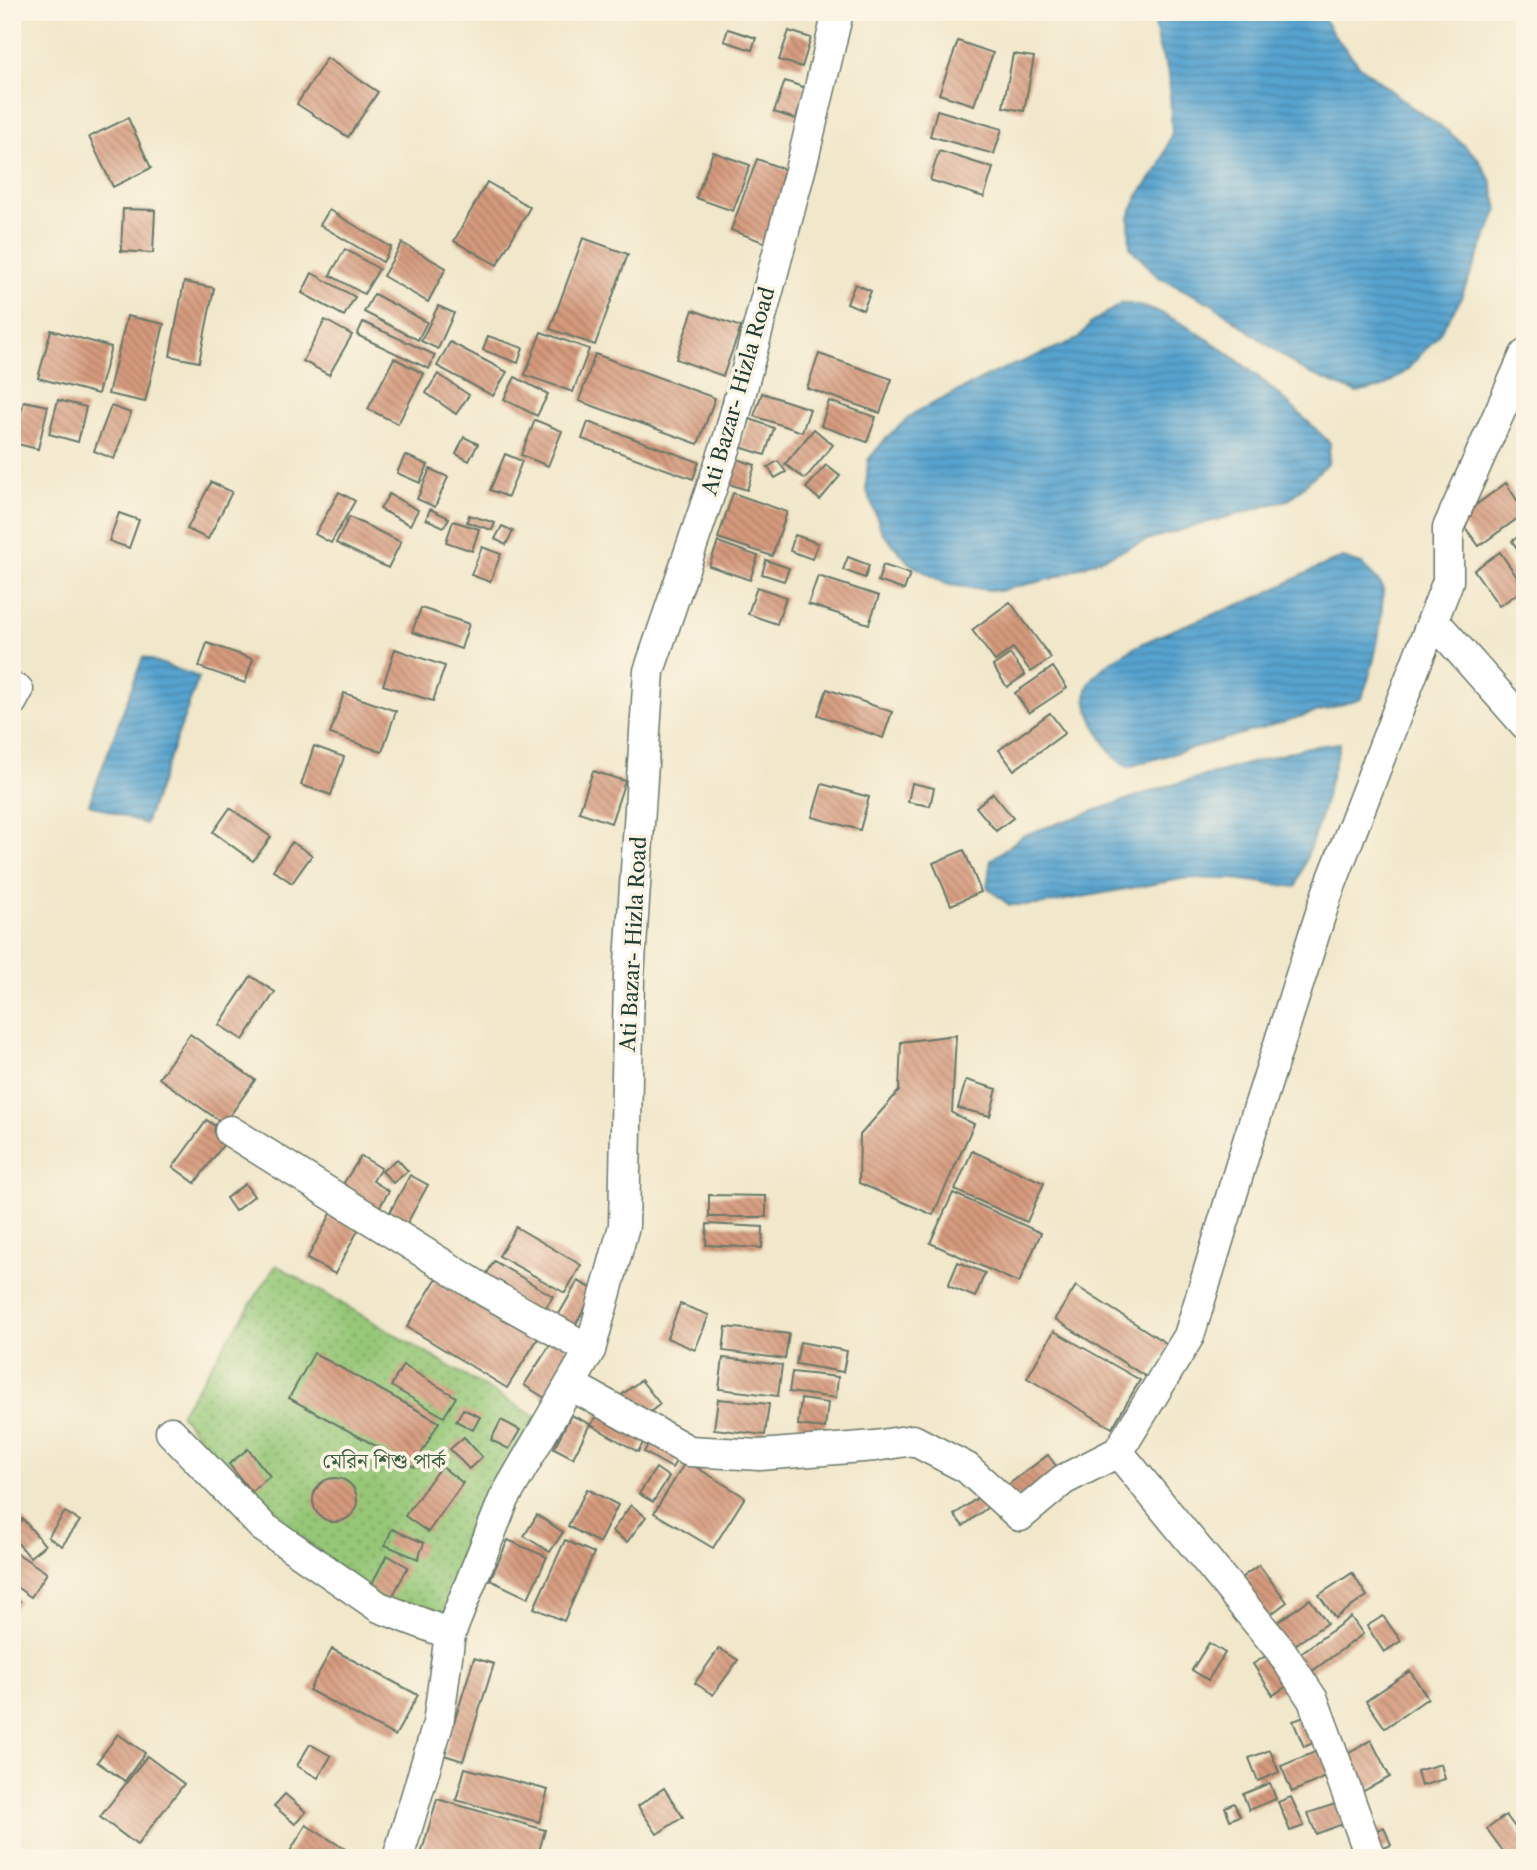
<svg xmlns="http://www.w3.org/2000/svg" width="1537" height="1870" font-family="'Libre Caslon Text','Noto Serif Bengali',serif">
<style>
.grass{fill:url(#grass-dots);stroke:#5a8256;stroke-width:2}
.water{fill:url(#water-rules);stroke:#3a7082;stroke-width:2}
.building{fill:url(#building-back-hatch)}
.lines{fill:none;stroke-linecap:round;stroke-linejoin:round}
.street-casing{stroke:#687868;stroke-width:33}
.street{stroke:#fff;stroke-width:30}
.labels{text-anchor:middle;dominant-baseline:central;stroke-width:7;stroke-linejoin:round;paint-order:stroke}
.street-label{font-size:21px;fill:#1f3d34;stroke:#fcf5e5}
.park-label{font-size:21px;fill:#3c6045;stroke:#fcf5e5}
</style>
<defs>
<pattern id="grass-dots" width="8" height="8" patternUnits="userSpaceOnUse" patternTransform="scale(1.75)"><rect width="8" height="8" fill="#95c777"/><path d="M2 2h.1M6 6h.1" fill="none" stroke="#79a362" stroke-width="1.8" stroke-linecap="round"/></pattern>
<pattern id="water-rules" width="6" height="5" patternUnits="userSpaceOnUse" patternTransform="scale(1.75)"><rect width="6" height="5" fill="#56a3cf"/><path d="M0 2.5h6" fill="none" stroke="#4786a9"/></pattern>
<pattern id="building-back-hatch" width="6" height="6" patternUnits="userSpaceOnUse" patternTransform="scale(1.75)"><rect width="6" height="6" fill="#d69a7d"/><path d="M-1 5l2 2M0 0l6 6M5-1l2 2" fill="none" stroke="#ad7f67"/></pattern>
</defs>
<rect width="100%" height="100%" fill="#fcf5e5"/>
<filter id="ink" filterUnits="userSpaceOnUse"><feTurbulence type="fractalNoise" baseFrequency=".0143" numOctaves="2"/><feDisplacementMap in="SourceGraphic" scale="14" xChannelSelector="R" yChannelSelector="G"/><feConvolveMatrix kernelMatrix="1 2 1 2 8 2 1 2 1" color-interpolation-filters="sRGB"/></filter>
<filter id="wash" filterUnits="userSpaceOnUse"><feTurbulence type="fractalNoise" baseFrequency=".00686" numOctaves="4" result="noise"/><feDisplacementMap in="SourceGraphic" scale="28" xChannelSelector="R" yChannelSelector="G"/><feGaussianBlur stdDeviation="1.57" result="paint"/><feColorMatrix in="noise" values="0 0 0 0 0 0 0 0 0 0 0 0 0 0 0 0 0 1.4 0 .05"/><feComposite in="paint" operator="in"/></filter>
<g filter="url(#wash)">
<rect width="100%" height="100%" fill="#f1e7ca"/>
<polygon class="grass" points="276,1265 539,1419 448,1612 390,1607 241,1491 180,1414"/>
<g class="water">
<polygon points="1153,12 1320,12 1333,34 1359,65 1409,105 1449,132 1477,157 1491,181 1498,209 1459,302 1436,338 1405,372 1383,387 1357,393 1302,370 1212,304 1158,277 1130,247 1129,217 1138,196 1160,166 1172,132 1169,75 1159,48"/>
<path d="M1122 303C1132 305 1144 306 1154 310 1220 338 1280 394 1330 443L1328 463 1290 499 1150 539 1054 578 999 591 948 585 910 564 882 532 866 488 868 460 887 437 914 413 994 373 1078 339 1091 323Z"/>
<path d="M1343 558 1362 564 1383 587C1382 626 1376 663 1361 699L1128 767C1113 759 1106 746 1098 731 1091 717 1080 696 1091 681 1115 645 1210 617 1251 600 1283 587 1310 568 1343 558Z"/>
<polygon points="143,657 199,677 145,824 89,804"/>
<polygon points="1340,743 1320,819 1296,887 1233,879 1187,878 1038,905 1009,905 987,887 991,860 1024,835 1161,788 1308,747"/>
</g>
<g id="blocks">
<g class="building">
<polygon points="728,29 756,38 752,50 724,41"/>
<polygon points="789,31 811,38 802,67 779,60"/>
<polygon points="958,41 993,53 974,105 939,94"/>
<polygon points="1013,54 1034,57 1024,111 1003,107"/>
<polygon points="327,58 378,92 348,137 297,104"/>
<polygon points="785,81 806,88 796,119 774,112"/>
<polygon points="937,110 1002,129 994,154 930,136"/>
<polygon points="128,118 151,168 113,187 89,137"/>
<polygon points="939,151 993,168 984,197 930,180"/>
<polygon points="713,152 750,165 733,211 696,198"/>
<polygon points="757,159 792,172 766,243 731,230"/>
<polygon points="487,182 530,207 497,265 454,241"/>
<polygon points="123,209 155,210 153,253 121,251"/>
<polygon points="329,210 391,247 383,262 320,225"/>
<polygon points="583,238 628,254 595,345 550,329"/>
<polygon points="402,243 446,268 428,302 383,276"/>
<polygon points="345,249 379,269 364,294 330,275"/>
<polygon points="312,273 355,297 344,316 302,293"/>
<polygon points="184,282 214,288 199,362 170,356"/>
<polygon points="855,284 871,291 863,310 847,303"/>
<polygon points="374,294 427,322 418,340 364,312"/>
<polygon points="438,306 454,313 438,349 421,341"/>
<polygon points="693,310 741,327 723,376 676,359"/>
<polygon points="127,316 164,324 145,402 108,394"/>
<polygon points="325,320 352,335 329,375 303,361"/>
<polygon points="363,322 435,355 429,369 357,335"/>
<polygon points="51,330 111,347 98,394 38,378"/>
<polygon points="541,332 589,349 573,392 525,375"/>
<polygon points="488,336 523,348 518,363 483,350"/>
<polygon points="450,342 507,372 493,396 437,366"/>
<polygon points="595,354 715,398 698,444 579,401"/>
<polygon points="819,354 892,379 880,413 807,388"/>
<polygon points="394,358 424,374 398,424 368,409"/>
<polygon points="438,374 469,395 456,414 426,393"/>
<polygon points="515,377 548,394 537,416 504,399"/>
<polygon points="762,393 810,409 802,432 754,416"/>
<polygon points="58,400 86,407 78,442 49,434"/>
<polygon points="24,401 48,406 38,449 13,443"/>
<polygon points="829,401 876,417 867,442 821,426"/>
<polygon points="111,406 131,413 114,459 94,451"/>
<polygon points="750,419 774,428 765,455 740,447"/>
<polygon points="535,420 562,431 548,466 521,455"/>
<polygon points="588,422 699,462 693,479 582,439"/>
<polygon points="814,429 833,445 805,479 785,464"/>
<polygon points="464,437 478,444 469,461 456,454"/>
<polygon points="505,454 522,461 508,497 490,490"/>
<polygon points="405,455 428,465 420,483 397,473"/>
<polygon points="737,459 755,465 747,490 729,484"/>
<polygon points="778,461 786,472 775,478 768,467"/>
<polygon points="826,465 840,476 820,500 806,488"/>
<polygon points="430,469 448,477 435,507 417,499"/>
<polygon points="211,482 232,492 208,539 187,529"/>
<polygon points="1506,483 1525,513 1479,546 1458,518"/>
<polygon points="339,492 355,501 331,543 315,534"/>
<polygon points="733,493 787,512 772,556 718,538"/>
<polygon points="389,494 418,510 410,525 380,509"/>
<polygon points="430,509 449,518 444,527 426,519"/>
<polygon points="119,513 139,520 129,548 109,541"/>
<polygon points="469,515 495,523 492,530 467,522"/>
<polygon points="349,517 401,542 388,568 336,543"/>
<polygon points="453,521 479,529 472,551 446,542"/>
<polygon points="502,526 513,531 506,545 495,539"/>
<polygon points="1525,532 1525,560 1512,541"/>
<polygon points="795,535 818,543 812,559 790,551"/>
<polygon points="718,542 758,556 750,580 709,566"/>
<polygon points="482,547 501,554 490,582 471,575"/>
<polygon points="1500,552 1525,589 1499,606 1474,570"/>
<polygon points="848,557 869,565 865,578 843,570"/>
<polygon points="766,560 789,568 784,581 762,574"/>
<polygon points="883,565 910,574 904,590 878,581"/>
<polygon points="818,576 879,596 869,624 808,604"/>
<polygon points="757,587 786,597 777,624 748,614"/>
<polygon points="1010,602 1051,658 1031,672 1013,648 995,661 972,630"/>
<polygon points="421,608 469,624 461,649 412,632"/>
<polygon points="207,643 253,659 245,683 199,667"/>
<polygon points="395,649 445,666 433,701 383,685"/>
<polygon points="1010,654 1025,675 1007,687 993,666"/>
<polygon points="1053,667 1067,688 1029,713 1015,693"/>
<polygon points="827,689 892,712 883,738 818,715"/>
<polygon points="344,693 396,711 382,752 330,734"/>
<polygon points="1050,713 1065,733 1014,770 999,750"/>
<polygon points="314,746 344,757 331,795 301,785"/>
<polygon points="593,771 625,781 611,823 579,812"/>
<polygon points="912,783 934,788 930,806 908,802"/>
<polygon points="822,784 869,797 860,830 812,817"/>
<polygon points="993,793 1013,818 996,831 976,807"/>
<polygon points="230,808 271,837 253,861 213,832"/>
<polygon points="292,842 312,855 292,883 273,870"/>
<polygon points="964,850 981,892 951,905 933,863"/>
<polygon points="251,976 275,992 243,1040 219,1025"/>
<polygon points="190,1034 255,1080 224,1124 159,1078"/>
<polygon points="956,1035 952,1113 974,1124 933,1215 859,1183 860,1135 899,1091 901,1042"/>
<polygon points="966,1080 997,1089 990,1116 958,1108"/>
<polygon points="207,1120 229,1137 195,1183 173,1167"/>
<polygon points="972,1151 1044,1183 1027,1222 955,1190"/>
<polygon points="361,1156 381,1168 373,1181 389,1191 375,1215 338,1192"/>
<polygon points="397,1159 408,1171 393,1183 382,1171"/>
<polygon points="410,1175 428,1185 404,1229 386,1219"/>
<polygon points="245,1184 254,1196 235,1211 226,1198"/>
<polygon points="953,1193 1041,1233 1019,1283 930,1243"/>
<polygon points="709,1195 766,1196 766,1217 709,1217"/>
<polygon points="335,1206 363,1221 335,1274 307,1259"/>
<polygon points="707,1224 763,1227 762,1248 706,1245"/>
<polygon points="516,1227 581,1265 565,1293 499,1256"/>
<polygon points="494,1261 553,1296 540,1317 481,1284"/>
<polygon points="958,1262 985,1273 975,1297 948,1286"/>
<polygon points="441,1271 542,1332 507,1388 407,1327"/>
<polygon points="578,1281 595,1290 572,1331 555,1321"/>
<polygon points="1076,1286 1169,1345 1148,1378 1055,1319"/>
<polygon points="680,1304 709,1315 695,1350 667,1338"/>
<polygon points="726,1327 789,1334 785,1359 723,1351"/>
<polygon points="1054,1331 1140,1380 1112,1428 1027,1378"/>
<polygon points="554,1339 574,1352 545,1398 524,1385"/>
<polygon points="800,1342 847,1351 843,1372 796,1364"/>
<polygon points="314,1353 439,1422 414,1467 289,1398"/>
<polygon points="723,1358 782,1365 778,1396 719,1389"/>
<polygon points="403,1365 456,1397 444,1417 391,1386"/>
<polygon points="792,1372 838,1377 836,1398 789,1392"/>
<polygon points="641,1380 660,1404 638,1422 619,1397"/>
<polygon points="718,1399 769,1404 765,1435 714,1429"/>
<polygon points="801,1399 828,1403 825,1428 798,1425"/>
<polygon points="463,1409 480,1417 473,1430 456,1421"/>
<polygon points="601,1409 647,1436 638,1452 591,1425"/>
<polygon points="571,1415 590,1424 573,1458 554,1448"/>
<polygon points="501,1420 520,1430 509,1449 491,1440"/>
<polygon points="464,1437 482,1457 469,1469 450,1449"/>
<polygon points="652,1437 681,1453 672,1468 644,1452"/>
<polygon points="248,1449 270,1476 251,1492 229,1464"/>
<polygon points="1048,1455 1059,1470 1011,1504 1001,1490"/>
<polygon points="686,1461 745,1497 713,1548 654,1513"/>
<polygon points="441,1466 463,1483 428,1532 405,1516"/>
<polygon points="656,1468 669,1477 653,1502 639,1494"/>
<circle cx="335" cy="1500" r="22"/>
<polygon points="587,1489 618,1505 599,1543 568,1526"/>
<polygon points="980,1496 988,1507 963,1526 954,1515"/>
<polygon points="631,1505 646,1517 627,1542 612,1531"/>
<polygon points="65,1512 80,1521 62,1546 48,1537"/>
<polygon points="537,1515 563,1532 550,1552 524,1536"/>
<polygon points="23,1519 45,1545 30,1557 12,1537 12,1528"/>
<polygon points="392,1529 424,1543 418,1559 385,1545"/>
<polygon points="508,1540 547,1557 528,1598 490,1580"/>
<polygon points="565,1540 594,1553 564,1621 534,1608"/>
<polygon points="12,1550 47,1573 31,1597 12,1584"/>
<polygon points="387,1555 408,1567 390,1601 369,1589"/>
<polygon points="1259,1565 1287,1602 1263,1620 1234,1583"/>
<polygon points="1352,1573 1367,1596 1335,1618 1319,1595"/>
<polygon points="12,1596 20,1601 12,1612"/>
<polygon points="1310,1599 1327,1623 1289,1649 1272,1626"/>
<polygon points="1383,1616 1401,1641 1384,1652 1367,1626"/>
<polygon points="1351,1617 1363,1634 1304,1677 1291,1660"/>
<polygon points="1209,1643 1225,1653 1208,1680 1192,1670"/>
<polygon points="719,1648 738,1660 713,1695 695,1683"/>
<polygon points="332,1649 418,1695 395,1736 309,1690"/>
<polygon points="1275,1650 1295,1681 1273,1695 1253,1664"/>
<polygon points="474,1658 494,1664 463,1761 444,1755"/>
<polygon points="1410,1671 1428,1698 1385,1728 1366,1701"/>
<polygon points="1310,1715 1320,1740 1304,1747 1293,1721"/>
<polygon points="118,1734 145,1753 125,1781 97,1762"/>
<polygon points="1371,1740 1390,1777 1360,1793 1340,1757"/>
<polygon points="310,1744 331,1756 318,1778 297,1766"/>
<polygon points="1322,1749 1333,1774 1292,1792 1281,1766"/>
<polygon points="1270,1750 1279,1772 1258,1781 1249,1758"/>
<polygon points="147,1756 184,1784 137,1845 100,1817"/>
<polygon points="1441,1764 1445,1779 1421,1786 1417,1771"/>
<polygon points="465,1768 548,1790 539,1822 456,1800"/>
<polygon points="1270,1783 1276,1799 1249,1810 1243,1794"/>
<polygon points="664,1788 683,1817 657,1834 638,1806"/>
<polygon points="285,1794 306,1812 295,1824 274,1806"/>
<polygon points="1291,1797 1304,1826 1290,1831 1278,1802"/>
<polygon points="437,1799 545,1830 537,1858 420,1858"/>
<polygon points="1344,1801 1351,1821 1316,1834 1308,1813"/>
<polygon points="1234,1803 1240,1816 1230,1820 1225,1807"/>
<polygon points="1506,1815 1525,1841 1525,1858 1508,1858 1487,1829"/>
<polygon points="306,1825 360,1858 286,1858"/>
<polygon points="1384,1827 1391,1845 1375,1852 1367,1834"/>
</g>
</g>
</g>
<g filter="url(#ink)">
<use href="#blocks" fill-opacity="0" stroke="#687868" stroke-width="2"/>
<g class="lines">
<g class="street-casing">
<g id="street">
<polyline points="1433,620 1525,724"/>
<polyline points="12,701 18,690"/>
<polyline points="230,1131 487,1292 590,1350"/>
<polyline points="571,1385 689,1451 760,1455 875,1446 913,1440 967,1468 1020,1516 1063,1480 1118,1452 1189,1336 1249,1138 1327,894 1448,581 1448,528 1525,355"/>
<polyline points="171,1432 263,1527 379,1607 450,1634"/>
<polyline points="1118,1452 1281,1651 1313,1700 1371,1858"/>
<polyline points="398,1858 438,1724 450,1634 504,1499 590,1350 624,1226 629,977 649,671 729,437 803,159 838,12"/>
</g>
</g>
<use href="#street" class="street"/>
</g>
</g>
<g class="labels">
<g class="street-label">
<text transform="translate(738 391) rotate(-74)">Ati Bazar- Hizla Road</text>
<text transform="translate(633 944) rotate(-87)">Ati Bazar- Hizla Road</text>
</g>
<g class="park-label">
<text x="384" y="1460">মেরিন শিশু পার্ক</text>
</g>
</g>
<rect width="1537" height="1870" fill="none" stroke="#fcf5e5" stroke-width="42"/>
</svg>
